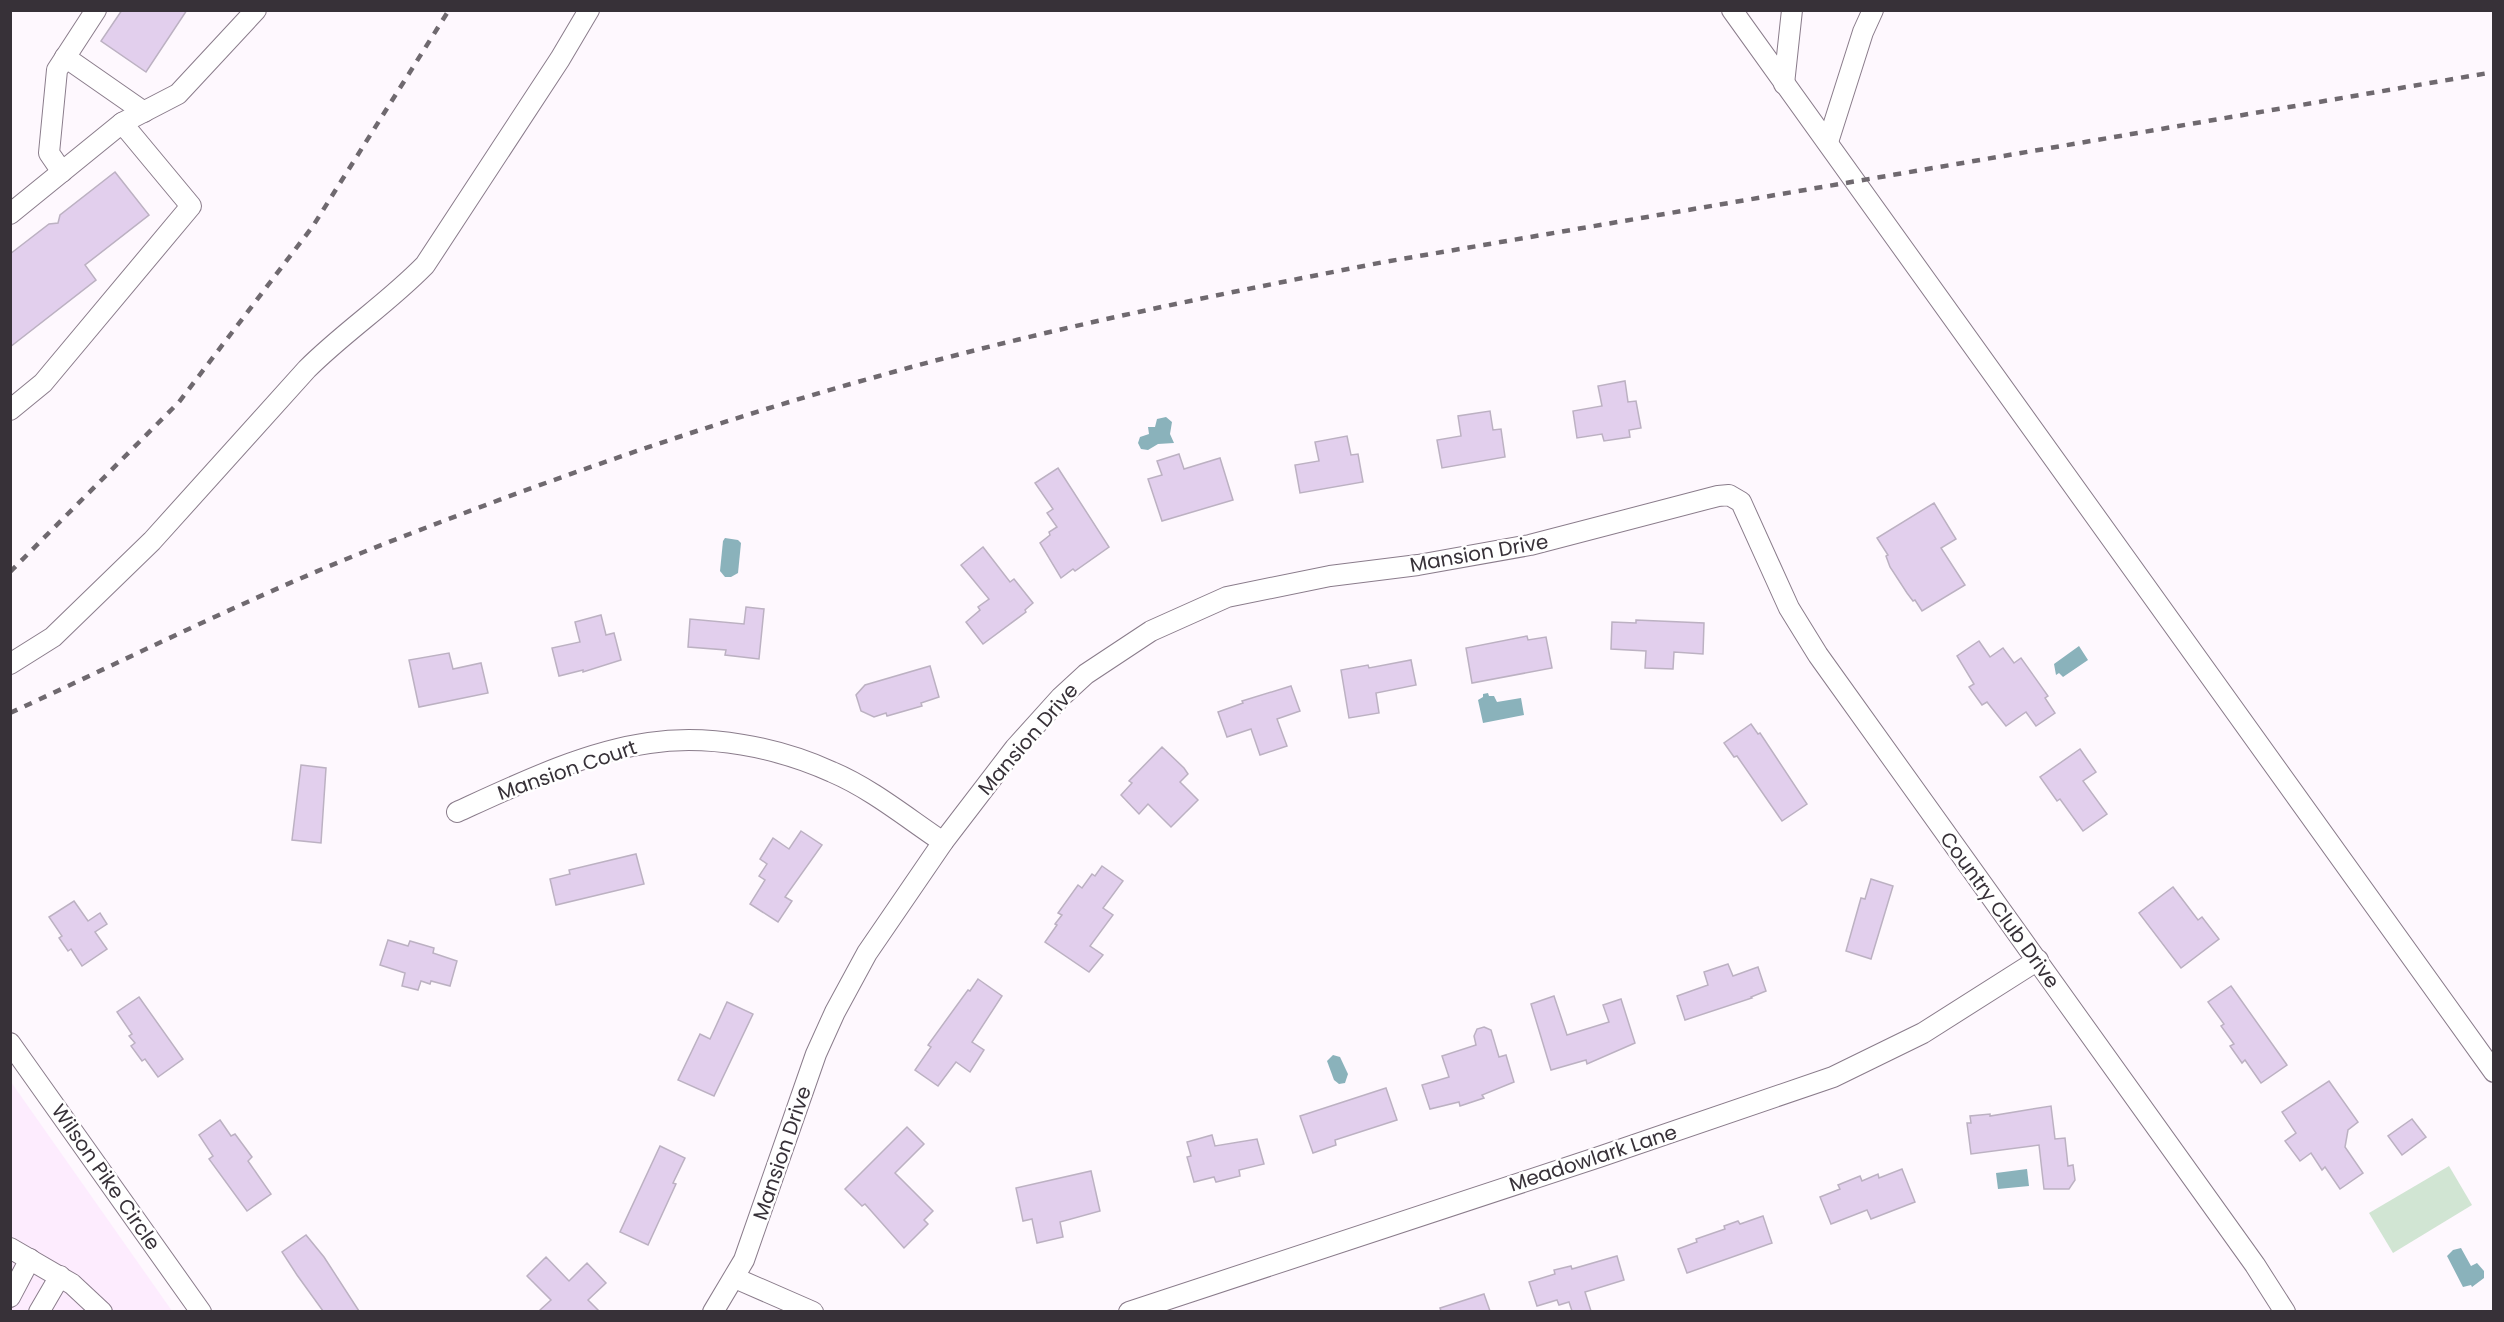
<svg xmlns="http://www.w3.org/2000/svg" width="2504" height="1322" font-family="Poppins,sans-serif">
<style>
.built{fill:#fdecfe}
.green{fill:#d1e5d3}
.water{fill:#8ab2bb}
.building{fill:#e2cfed;stroke:#bcb1c2;stroke-width:1.5}
.lines{fill:none;stroke-linecap:round;stroke-linejoin:round}
.minor-casing{stroke:#8a7c8b;stroke-width:22}
.minor{stroke:#fff;stroke-width:20}
.rail{stroke:#6f696f;stroke-width:4.5;stroke-dasharray:8 8;stroke-linecap:butt}
.labels{text-anchor:middle;dominant-baseline:central;stroke-width:5;stroke-linejoin:round;paint-order:stroke}
.street-label{font-size:20px;fill:#373138;stroke:#fff}
</style>
<rect width="100%" height="100%" fill="#fef8fe"/>
<polygon class="built" points="11,1082 172,1311 11,1311"/>
<polygon class="green" points="2449,1166 2472,1205 2393,1253 2369,1213"/>
<g class="water">
<polygon points="1166,417 1172,422 1170,434 1174,443 1158,444 1148,450 1141,449 1138,443 1140,437 1149,434 1148,427 1155,427 1157,419"/>
<polygon points="725,538 738,540 741,543 738,573 731,577 725,577 720,571 723,541"/>
<polygon points="2079,646 2088,660 2063,677 2059,673 2056,675 2054,664"/>
<polygon points="1488,693 1489,696 1494,696 1497,702 1521,698 1524,715 1483,723 1478,700 1483,697 1483,694"/>
<polygon points="1333,1055 1340,1057 1348,1074 1345,1083 1339,1084 1334,1080 1327,1061"/>
<polygon points="2027,1169 2029,1186 1998,1189 1996,1173"/>
<polygon points="2461,1248 2471,1266 2477,1263 2484,1271 2484,1278 2472,1287 2471,1285 2463,1287 2447,1256 2453,1250"/>
</g>
<g class="building">
<polygon points="122,10 187,10 146,72 101,41"/>
<polygon points="115,172 149,215 85,265 96,280 10,347 10,254 49,224 58,223 60,215"/>
<polygon points="1625,381 1628,402 1636,401 1641,428 1629,430 1630,437 1604,441 1602,434 1577,438 1573,411 1602,406 1598,386"/>
<polygon points="1490,411 1493,430 1501,429 1505,457 1442,468 1437,440 1461,436 1458,416"/>
<polygon points="1347,436 1351,455 1358,454 1363,482 1300,493 1295,465 1319,461 1315,442"/>
<polygon points="1179,454 1184,469 1220,458 1233,500 1162,521 1148,479 1162,475 1157,461"/>
<polygon points="1058,468 1109,547 1075,571 1073,569 1061,578 1040,543 1050,535 1049,532 1057,527 1047,513 1053,509 1035,483"/>
<polygon points="1934,503 1956,539 1941,548 1965,585 1922,611 1915,600 1913,601 1907,593 1890,567 1886,556 1888,555 1877,538"/>
<polygon points="983,547 1010,582 1014,579 1033,603 1025,610 1026,612 983,644 966,622 980,610 978,607 989,599 961,565"/>
<polygon points="746,607 764,609 759,659 725,655 726,650 688,647 690,619 744,624"/>
<polygon points="601,615 606,635 614,633 621,660 583,672 583,670 559,676 552,648 580,642 575,622"/>
<polygon points="1636,620 1704,623 1703,654 1674,652 1673,669 1645,668 1646,651 1611,649 1612,622 1636,623"/>
<polygon points="1527,636 1528,640 1546,637 1552,668 1472,683 1466,648"/>
<polygon points="1979,641 1990,657 2003,648 2014,663 2021,658 2048,696 2045,698 2055,713 2036,726 2026,712 2006,726 1987,702 1982,705 1969,687 1974,684 1957,656"/>
<polygon points="449,653 453,669 481,663 488,693 419,707 409,660"/>
<polygon points="1411,660 1416,685 1376,693 1379,713 1349,718 1341,670 1368,665 1369,668"/>
<polygon points="930,666 939,697 921,703 922,706 887,716 886,713 874,717 861,711 856,695 865,685"/>
<polygon points="1291,686 1300,711 1277,719 1287,746 1260,755 1251,729 1227,737 1218,712 1243,703 1242,701"/>
<polygon points="1751,724 1758,734 1760,733 1807,804 1782,821 1737,756 1734,757 1724,743"/>
<polygon points="1162,747 1184,768 1188,774 1180,782 1198,800 1171,827 1148,804 1139,814 1121,795 1132,783 1129,781"/>
<polygon points="2080,749 2096,772 2083,781 2107,814 2083,831 2060,799 2057,801 2040,777"/>
<polygon points="301,765 326,768 321,843 292,840"/>
<polygon points="801,831 822,845 785,897 792,901 778,922 750,904 765,880 759,876 767,864 760,859 773,838 789,849"/>
<polygon points="636,854 644,884 556,905 550,879 570,874 569,870"/>
<polygon points="1102,866 1123,881 1103,908 1113,915 1090,946 1103,955 1089,972 1045,942 1057,925 1055,924 1062,915 1058,913 1078,885 1082,888 1092,874 1095,876"/>
<polygon points="1871,879 1893,886 1871,959 1846,951 1861,898 1865,899"/>
<polygon points="2173,887 2198,920 2202,917 2219,939 2181,968 2139,913"/>
<polygon points="74,901 88,921 100,913 107,924 95,932 107,949 82,966 71,949 68,951 59,938 62,936 49,917"/>
<polygon points="388,940 408,946 410,941 434,948 433,953 457,961 450,986 431,981 430,984 421,981 418,990 402,986 405,973 380,965"/>
<polygon points="1728,964 1733,976 1758,967 1766,991 1751,997 1752,998 1685,1020 1677,996 1708,985 1704,972"/>
<polygon points="978,979 1002,996 972,1042 984,1050 970,1072 956,1062 938,1086 915,1070 931,1047 928,1045 968,990 970,991"/>
<polygon points="2231,986 2287,1065 2261,1083 2245,1060 2242,1063 2230,1046 2234,1044 2221,1026 2224,1024 2208,1002"/>
<polygon points="1554,996 1567,1035 1609,1022 1603,1005 1621,999 1635,1043 1587,1064 1586,1060 1551,1070 1531,1004"/>
<polygon points="139,997 183,1059 158,1077 145,1059 142,1061 131,1046 135,1043 129,1036 132,1034 117,1012"/>
<polygon points="727,1002 753,1014 714,1096 678,1080 700,1034 710,1039"/>
<polygon points="1484,1027 1491,1030 1499,1057 1506,1055 1514,1082 1482,1095 1484,1098 1460,1106 1459,1102 1430,1109 1422,1085 1449,1077 1442,1056 1476,1045 1474,1036 1477,1029"/>
<polygon points="2329,1081 2358,1122 2348,1130 2345,1147 2363,1173 2340,1189 2325,1167 2322,1170 2311,1153 2300,1161 2285,1141 2296,1133 2282,1112"/>
<polygon points="1386,1088 1397,1120 1335,1140 1336,1145 1313,1153 1300,1116"/>
<polygon points="2051,1106 2055,1139 2065,1138 2068,1166 2073,1165 2075,1180 2069,1189 2044,1189 2039,1145 1971,1154 1967,1123 1971,1123 1970,1116 1990,1114 1990,1116"/>
<polygon points="2412,1119 2426,1137 2402,1155 2388,1136"/>
<polygon points="220,1120 231,1136 235,1134 252,1157 248,1161 271,1194 247,1211 209,1159 213,1156 199,1135"/>
<polygon points="907,1127 924,1144 895,1173 933,1211 924,1220 928,1224 904,1248 865,1204 862,1206 845,1189"/>
<polygon points="1212,1135 1215,1146 1257,1139 1264,1164 1239,1170 1240,1176 1216,1182 1214,1177 1194,1182 1187,1157 1191,1156 1187,1142"/>
<polygon points="660,1146 685,1158 673,1183 676,1184 648,1245 620,1232"/>
<polygon points="1902,1169 1915,1202 1871,1219 1867,1210 1831,1224 1820,1197 1840,1189 1838,1185 1860,1176 1862,1181 1878,1174 1879,1178"/>
<polygon points="1091,1171 1100,1211 1060,1222 1063,1237 1037,1243 1032,1219 1023,1221 1016,1188"/>
<polygon points="1763,1216 1772,1243 1687,1273 1678,1249 1697,1242 1696,1239 1725,1229 1724,1226 1738,1221 1740,1224"/>
<polygon points="306,1235 324,1257 359,1311 323,1311 297,1275 282,1252"/>
<polygon points="1617,1256 1624,1280 1585,1292 1591,1311 1572,1311 1569,1302 1559,1305 1557,1300 1537,1306 1529,1282 1555,1274 1554,1270 1571,1266 1572,1269"/>
<polygon points="546,1257 569,1281 587,1263 606,1283 588,1300 599,1311 539,1311 551,1300 527,1276"/>
<polygon points="1484,1294 1490,1311 1441,1311 1440,1308"/>
</g>
<g class="lines">
<g class="minor-casing">
<g id="minor">
<polyline points="1732,10 2494,1072"/>
<polyline points="65,57 144,112"/>
<polyline points="1784,84 1792,10"/>
<polyline points="122,123 178,94 256,10"/>
<polyline points="1828,142 1863,32 1873,10"/>
<polyline points="62,172 49,153 57,70 96,10"/>
<polyline points="10,214 122,123 191,206 43,383 10,410"/>
<path d="M10 664 53 637 152 541 307 369C344 332 388 303 425 265L560 59 589 10"/>
<path d="M457 812C516 785 584 752 649 743 709 734 777 747 832 772 872 789 907 818 943 842"/>
<polyline points="10,1043 201,1312"/>
<polyline points="10,1248 72,1284 102,1312"/>
<polyline points="735,1278 813,1312"/>
<polyline points="10,1297 30,1259"/>
<polyline points="39,1312 60,1276"/>
<polyline points="713,1312 744,1260 816,1054 835,1012 867,953 943,842 1015,748 1061,697 1086,674 1151,631 1227,597 1330,576 1418,565 1530,545 1718,496 1729,495 1741,502 1789,608 1818,655 2255,1265 2285,1312"/>
<polyline points="1129,1312 1599,1157 1833,1077 1923,1033 2038,960"/>
</g>
</g>
<use href="#minor" class="minor"/>
<g class="rail">
<polyline points="10,572 179,402 313,226 449,10"/>
<path d="M10 713C136 655 260 592 389 542 550 479 713 422 879 376 1045 329 1215 295 1384 262L2494 72"/>
</g>
</g>
<g class="labels">
<g class="street-label">
<text transform="translate(1479 553) rotate(-10)">Mansion Drive</text>
<text transform="translate(1028 739) rotate(-49)">Mansion Drive</text>
<text transform="translate(567 770) rotate(-19)">Mansion Court</text>
<text transform="translate(2000 910) rotate(54)">Country Club Drive</text>
<text transform="translate(782 1153) rotate(-71)">Mansion Drive</text>
<text transform="translate(1593 1158) rotate(-18)">Meadowlark Lane</text>
<text transform="translate(106 1177) rotate(55)">Wilson Pike Circle</text>
</g>
</g>
<rect width="2504" height="1322" fill="none" stroke="#373138" stroke-width="24"/>
</svg>
